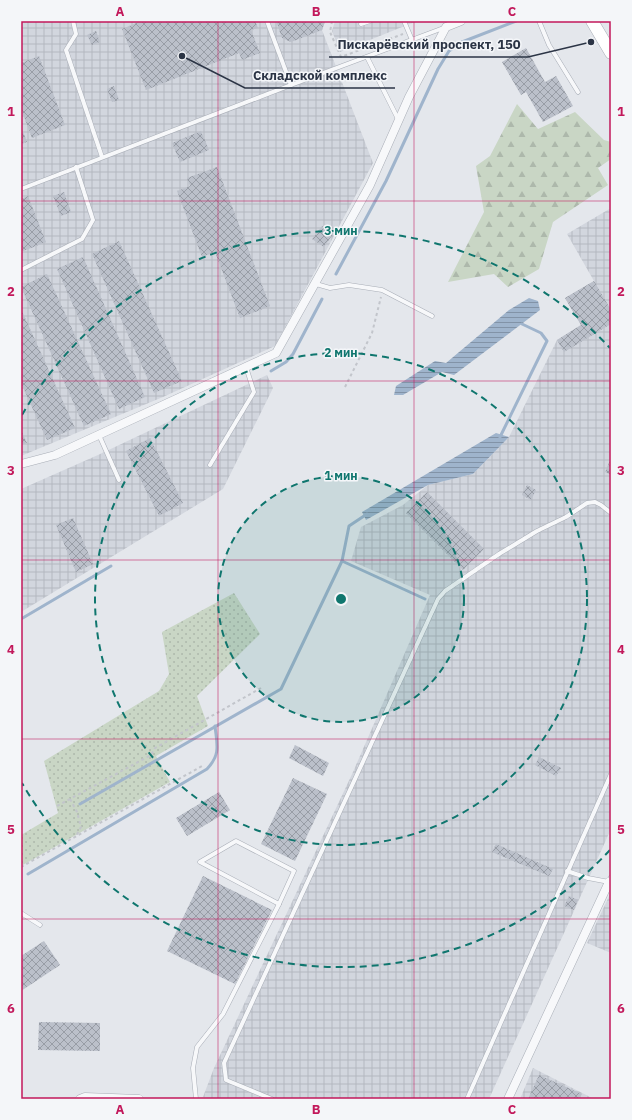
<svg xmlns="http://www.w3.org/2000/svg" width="632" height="1120" font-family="'IBM Plex Sans',sans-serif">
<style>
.industrial{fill:url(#industrial-grid)}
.forest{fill:url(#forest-firs)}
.garden{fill:url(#garden-dots)}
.water{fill:url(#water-rules)}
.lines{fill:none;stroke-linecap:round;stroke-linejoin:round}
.stream{stroke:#9fb4cc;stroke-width:3}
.building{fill:url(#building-cross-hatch)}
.lane-casing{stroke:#a9aeb7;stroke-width:5}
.street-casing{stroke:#a9aeb7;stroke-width:9}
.secondary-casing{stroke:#a9aeb7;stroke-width:13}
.path{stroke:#c2c5cb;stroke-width:2;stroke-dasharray:3 3;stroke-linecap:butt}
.lane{stroke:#f7f8fa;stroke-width:4}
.street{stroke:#f7f8fa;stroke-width:8}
.secondary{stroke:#fff;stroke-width:12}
.grid{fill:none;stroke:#c2185b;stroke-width:1;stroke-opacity:0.55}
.ring{fill:none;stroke:#0f766e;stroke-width:2;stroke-dasharray:7 5}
.centre{fill:#0f766e;stroke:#f4f6f9;stroke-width:2}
.ring-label{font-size:12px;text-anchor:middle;font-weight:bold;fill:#0f766e;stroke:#f4f6f9;stroke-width:3;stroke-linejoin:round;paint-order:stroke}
.leader{fill:none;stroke:#2b3445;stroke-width:1.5}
.callout-dot{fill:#2b3445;stroke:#f4f6f9;stroke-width:1.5}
.callout-label{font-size:13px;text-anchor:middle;font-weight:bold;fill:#2b3445;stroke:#f4f6f9;stroke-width:3;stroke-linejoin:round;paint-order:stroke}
.neatline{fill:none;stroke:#c2185b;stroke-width:1.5}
.grid-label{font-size:13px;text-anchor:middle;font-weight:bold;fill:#c2185b}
</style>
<defs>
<pattern id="industrial-grid" width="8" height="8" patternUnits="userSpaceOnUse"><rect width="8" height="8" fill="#d2d6de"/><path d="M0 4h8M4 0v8" fill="none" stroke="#b4b8c0"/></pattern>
<pattern id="forest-firs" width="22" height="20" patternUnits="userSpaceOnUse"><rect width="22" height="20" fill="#c9d6c5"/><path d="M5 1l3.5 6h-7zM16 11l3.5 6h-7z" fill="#adb8ab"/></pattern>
<pattern id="garden-dots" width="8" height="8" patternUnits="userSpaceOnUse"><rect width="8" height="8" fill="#c9d6c5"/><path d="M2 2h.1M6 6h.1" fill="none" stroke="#adb8ab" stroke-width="1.8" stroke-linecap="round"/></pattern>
<pattern id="water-rules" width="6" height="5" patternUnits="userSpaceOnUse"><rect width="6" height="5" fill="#9fb4cc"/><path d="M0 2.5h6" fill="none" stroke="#8293a7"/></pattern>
<pattern id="building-cross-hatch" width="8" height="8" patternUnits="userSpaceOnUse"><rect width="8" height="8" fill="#bbc0ca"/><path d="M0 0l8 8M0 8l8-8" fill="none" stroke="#989da6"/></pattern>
</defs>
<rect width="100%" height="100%" fill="#e4e7ec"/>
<g class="industrial">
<polygon points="21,21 325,21 322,30 373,163 275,346 163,397 21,456"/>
<polygon points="335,21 417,21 340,52 332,31"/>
<polygon points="611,208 611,829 489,1099 212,1099 203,1097 214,1068 353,772 430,595 351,561 361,527 403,505 428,485 473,474 509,437 557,340 581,325 565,298 594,281 567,234"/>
<polygon points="267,375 273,388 223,489 21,612 21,489 98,455"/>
<polygon points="611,892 611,953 587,943"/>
<polygon points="533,1068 594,1099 520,1099"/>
</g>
<polygon class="forest" points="517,104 538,129 575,112 604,140 611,142 611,159 598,168 608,185 553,222 539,269 508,287 494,274 448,282 484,212 476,166 490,156"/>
<polygon class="garden" points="234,593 260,634 197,696 208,726 156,756 170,782 21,866 21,835 58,813 44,761 159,691 169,674 162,632"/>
<g class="water">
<polygon points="529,298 538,301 540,310 454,375 442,372 403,395 394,395 396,386 435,361 446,363 509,310"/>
<polygon points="496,433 509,437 473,474 428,485 366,520 362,512"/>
</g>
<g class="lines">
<g class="stream">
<polyline points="336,274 386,181 438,69 449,51 462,42 516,21"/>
<polyline points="271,371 286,362 293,354 322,299"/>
<polyline points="500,437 547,341 541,333 522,324"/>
<polyline points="342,561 349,526 367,514"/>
<polyline points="21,619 111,566"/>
<polyline points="80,804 281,689 342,561 425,599"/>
<path d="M28 874 207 769C221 754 217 745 215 726"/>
</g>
</g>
<g class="building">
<polygon points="141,21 255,21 258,28 251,30 260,53 242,60 239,53 146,90 122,29"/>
<polygon points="276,21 325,21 325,22 322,30 291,42 282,38"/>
<polygon points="96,31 100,42 92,45 87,35"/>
<polygon points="526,48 545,82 556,76 573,106 543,122 526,92 521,95 502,62"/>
<polygon points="39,56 65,125 32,138 21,109 21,63"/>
<polygon points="114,86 119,100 112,102 107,89"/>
<polygon points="21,127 27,142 21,144"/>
<polygon points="201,131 209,150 180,162 172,143"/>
<polygon points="217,167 270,306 240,318 215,252 202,257 177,191 190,186 187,178"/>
<polygon points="64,192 71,212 61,216 53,196"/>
<polygon points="28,196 46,242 21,252 21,199"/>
<polygon points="322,226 333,234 324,247 312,239"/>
<polygon points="119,241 182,381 154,393 92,254"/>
<polygon points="83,257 145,397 119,409 57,269"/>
<polygon points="47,274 111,414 84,426 21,287"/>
<polygon points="594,281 611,310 611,324 564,352 557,340 581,325 565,298"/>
<polygon points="21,309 75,428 47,440 21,383"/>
<polygon points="21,430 27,443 21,445"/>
<polygon points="150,438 183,503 159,516 126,451"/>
<polygon points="611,458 611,475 605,472"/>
<polygon points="527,485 536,490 531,500 522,495"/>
<polygon points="427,492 484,549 463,570 406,513"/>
<polygon points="73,518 93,564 76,572 56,525"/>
<polygon points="295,745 329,763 323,776 289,758"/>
<polygon points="539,757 561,768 556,776 535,765"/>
<polygon points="293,778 327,794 295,861 261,844"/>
<polygon points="219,792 230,810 187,836 176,818"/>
<polygon points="496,844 553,869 549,876 492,852"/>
<polygon points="203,876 272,910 235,984 167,951"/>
<polygon points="569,896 578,900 574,910 564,906"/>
<polygon points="44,941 60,965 21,991 21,956"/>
<polygon points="39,1022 100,1023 100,1051 38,1050"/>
<polygon points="539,1075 582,1094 579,1099 528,1099"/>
</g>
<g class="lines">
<g class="lane-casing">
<g id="lane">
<polyline points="73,21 76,34 66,50 102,157"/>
<polyline points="267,21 291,85 446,27"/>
<polyline points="404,21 412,40"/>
<polyline points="539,21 549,45 578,92"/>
<polyline points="361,24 370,21"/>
<polyline points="367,57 398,119"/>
<polyline points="21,189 291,85"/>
<polyline points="21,270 82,239 93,220 76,167"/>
<polyline points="316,284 330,288 349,285 382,290 432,316"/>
<polyline points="99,435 119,480"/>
<polyline points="210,465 254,392 246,367"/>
<polygon points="236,841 294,871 279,904 200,862"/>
<polyline points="567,871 588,878 609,882 611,877"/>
<polyline points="21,913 40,925"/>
<polyline points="196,1099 193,1068 197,1047 223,1014 279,904"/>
<polyline points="272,1099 226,1080 224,1063 438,599 445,591 499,554 537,531 566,517 587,503 595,502 601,505 611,513"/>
<polyline points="467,1099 611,774"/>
</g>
</g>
<g class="street-casing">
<g id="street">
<polyline points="21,464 55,455 276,353 370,185 409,97 446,27 461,21"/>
<polyline points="80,1099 85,1097 139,1099"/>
<polyline points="508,1099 609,882 611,883"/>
</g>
</g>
<g class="secondary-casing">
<polyline id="secondary" points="592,21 611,53"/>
</g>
<g class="path">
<polyline points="332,21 330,32 341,57 403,34"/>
<polyline points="345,387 372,333 381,297"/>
<polyline points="70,799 77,812 81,827 76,836"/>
<polyline points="57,806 151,755 155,748 261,688"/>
<polyline points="21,867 204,765"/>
</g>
<use href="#lane" class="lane"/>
<use href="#street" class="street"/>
<use href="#secondary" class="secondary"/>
</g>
<path class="grid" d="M218 21V1099M414 21V1099M21 201H611M21 381H611M21 560H611M21 739H611M21 919H611"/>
<circle cx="341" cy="599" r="123" fill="#0f766e" fill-opacity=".12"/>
<g class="ring">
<circle cx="341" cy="599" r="123"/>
<circle cx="341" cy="599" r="246"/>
<path d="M610 850A368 368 0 0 1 22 783M22 415A368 368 0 0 1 610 348"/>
</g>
<circle cx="341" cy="599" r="6" class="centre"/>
<g class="ring-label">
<text x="341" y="235">3 мин</text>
<text x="341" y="357">2 мин</text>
<text x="341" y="480">1 мин</text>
</g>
<path class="leader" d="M591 42L528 57H329M182 56L245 88H395"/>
<g class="callout-dot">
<circle cx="591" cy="42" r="4"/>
<circle cx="182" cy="56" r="4"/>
</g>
<g class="callout-label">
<text x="429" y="49">Пискарёвский проспект, 150</text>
<text x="320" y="80">Складской комплекс</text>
</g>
<rect width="632" height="1120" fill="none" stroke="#f4f6f9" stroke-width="44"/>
<rect x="22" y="22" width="588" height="1076" class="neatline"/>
<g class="grid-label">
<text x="120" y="16">A</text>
<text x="316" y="16">B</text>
<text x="512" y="16">C</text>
<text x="11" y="116">1</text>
<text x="621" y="116">1</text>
<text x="11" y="296">2</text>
<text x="621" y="296">2</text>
<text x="11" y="475">3</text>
<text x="621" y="475">3</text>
<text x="11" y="654">4</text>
<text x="621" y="654">4</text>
<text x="11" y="834">5</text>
<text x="621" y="834">5</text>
<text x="11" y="1013">6</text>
<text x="621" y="1013">6</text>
<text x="120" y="1114">A</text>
<text x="316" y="1114">B</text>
<text x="512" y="1114">C</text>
</g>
</svg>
